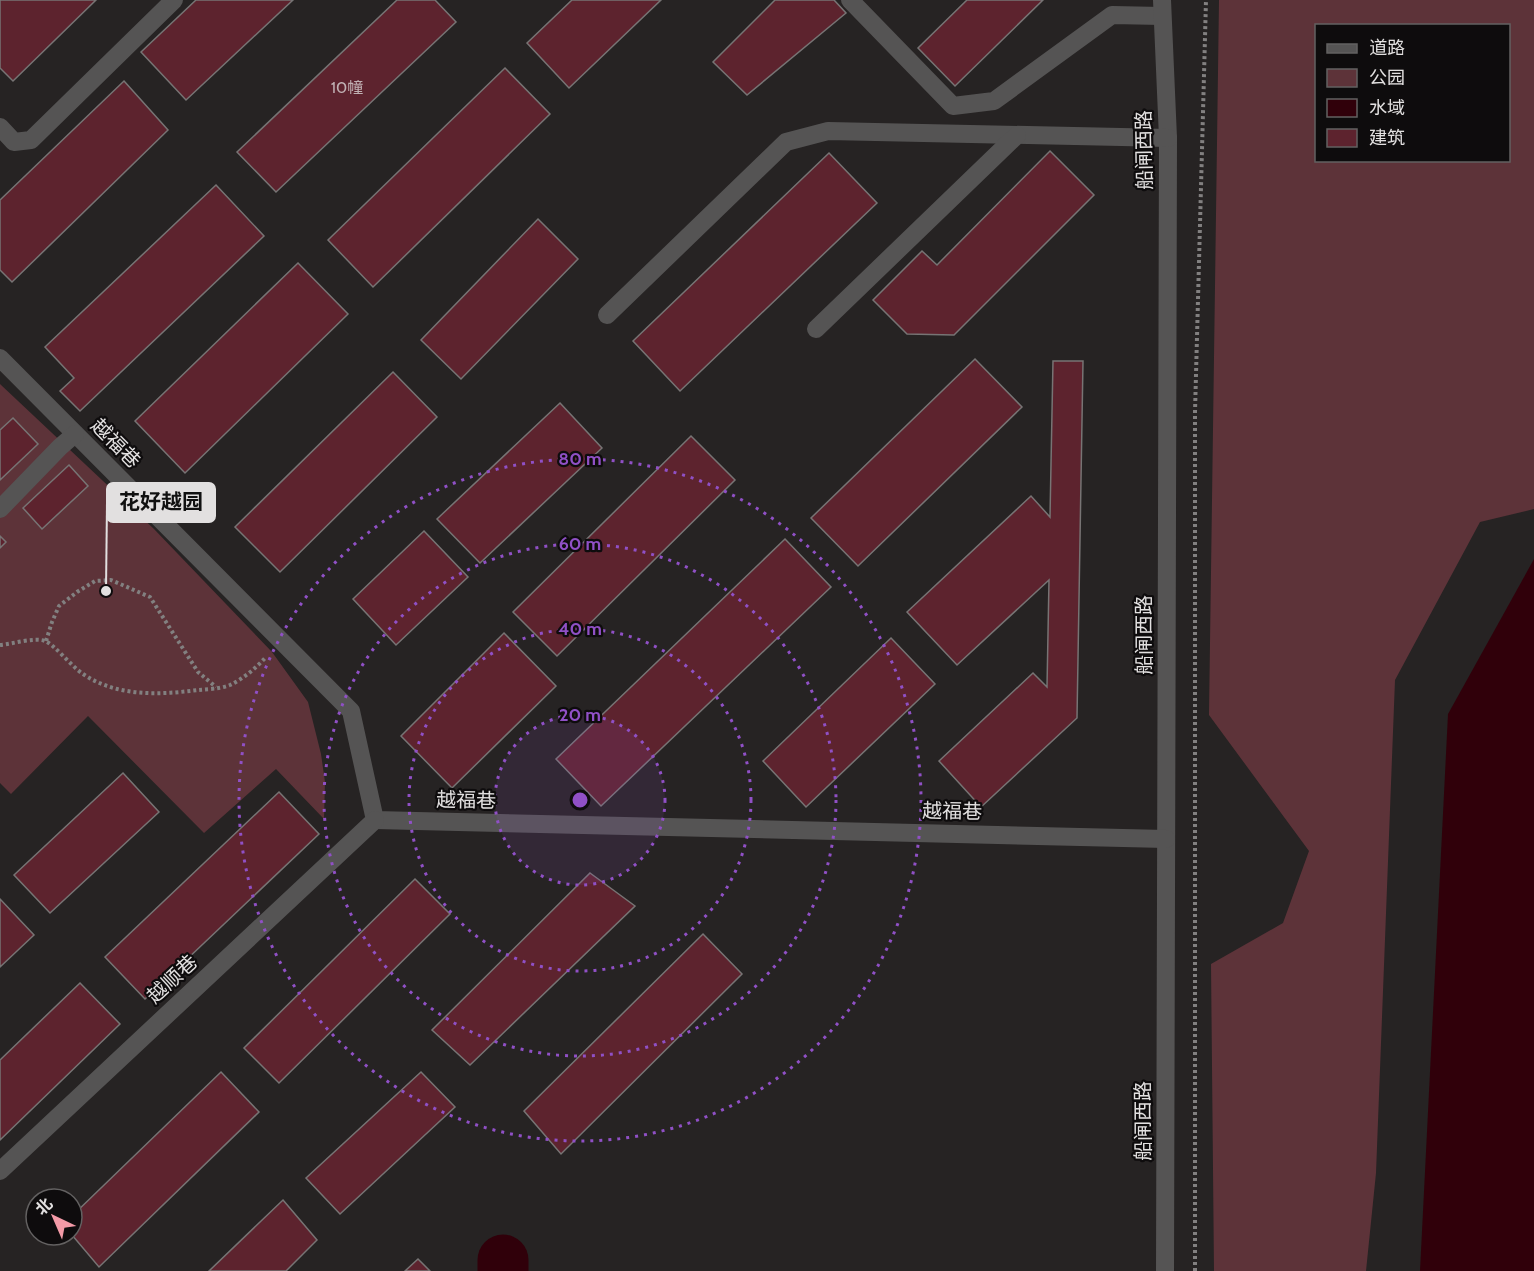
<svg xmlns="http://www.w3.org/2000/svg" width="1534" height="1271" font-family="Cabin,'Noto Sans SC',sans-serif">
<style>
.green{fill:#5d3339;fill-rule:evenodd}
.water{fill:#30000a}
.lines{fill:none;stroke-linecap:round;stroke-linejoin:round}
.river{stroke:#30000a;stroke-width:51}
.building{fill:#5d232e;stroke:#777474;stroke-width:1.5}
.path{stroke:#828080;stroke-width:4;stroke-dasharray:3 3;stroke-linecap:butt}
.minor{stroke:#555454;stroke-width:18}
.ring{fill:none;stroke:#9050c6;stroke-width:3;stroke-dasharray:3 6}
.labels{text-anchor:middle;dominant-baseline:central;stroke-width:4.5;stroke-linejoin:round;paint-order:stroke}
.number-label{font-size:16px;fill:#c1b1b4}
.street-label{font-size:20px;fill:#e2e0e0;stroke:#0e0c0d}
.centre{fill:#9050c6;stroke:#0e0c0d;stroke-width:3}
.ring-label{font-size:18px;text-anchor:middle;font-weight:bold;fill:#9050c6;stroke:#0e0c0d;stroke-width:4.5;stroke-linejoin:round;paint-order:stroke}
.leader{fill:none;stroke:#e2e0e0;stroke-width:2}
.callout-dot{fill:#e2e0e0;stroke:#0e0c0d;stroke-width:2}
.callout{fill:#e2e0e0;stroke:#e2e0e0;stroke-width:2}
.callout-label{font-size:21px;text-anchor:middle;font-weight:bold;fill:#111}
</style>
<rect width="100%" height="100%" fill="#262323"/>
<g class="green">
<path d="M1219 0H1534V509L1480 522 1395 680 1376 1173 1366 1271H1214L1211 964 1283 923 1309 851 1209 715ZM1316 26H1508V160H1316Z"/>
<polygon points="0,384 154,529 272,652 308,702 321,754 325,782 324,819 276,769 204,833 88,716 11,794 0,783"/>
</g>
<polygon class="water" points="1534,559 1534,1271 1420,1271 1448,714"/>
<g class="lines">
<polyline class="river" points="503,1271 503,1260"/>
</g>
<g class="building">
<polygon points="0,0 96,0 13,81 0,68"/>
<polygon points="196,0 293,0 186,100 141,52"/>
<polygon points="397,0 435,0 456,22 276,192 237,152"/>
<polygon points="572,0 661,0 569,88 527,43"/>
<polygon points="775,0 834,0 846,13 747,95 713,62"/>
<polygon points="967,0 1043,0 955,86 918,48"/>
<polygon points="505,68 550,114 373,287 328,240"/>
<polygon points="124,81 168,130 12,282 0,270 0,200"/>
<polygon points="1050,151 1094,195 954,335 907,334 873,300 922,251 937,265"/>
<polygon points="829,153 877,203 680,391 633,341"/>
<polygon points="216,185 264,236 80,411 60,391 74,378 45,347"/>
<polygon points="538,219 578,259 461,379 421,340"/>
<polygon points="298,263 348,314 185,473 135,421"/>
<polygon points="975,359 1022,407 858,566 811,518"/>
<polygon points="1053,361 1083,361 1077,718 981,807 939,761 1033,673 1047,687 1049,580 957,665 907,612 1031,496 1050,517"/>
<polygon points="393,372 437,417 280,572 235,527"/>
<polygon points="560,403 602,448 480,563 437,519"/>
<polygon points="13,418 38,444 0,480 0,430"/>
<polygon points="691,436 735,480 557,656 513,612"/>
<polygon points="69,465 88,486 42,529 23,508"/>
<polygon points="424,531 468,577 396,645 353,599"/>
<polygon points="0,536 6,542 0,548"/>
<polygon points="785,539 831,587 601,806 556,759"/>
<polygon points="504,633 556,686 452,788 401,736"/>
<polygon points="891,638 935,684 806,807 763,761"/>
<polygon points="123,773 159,812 50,913 14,875"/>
<polygon points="279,792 319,834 145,999 105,957"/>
<polygon points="590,873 635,906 470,1065 432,1030"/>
<polygon points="415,879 450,914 279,1083 244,1048"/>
<polygon points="0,899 34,935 0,967"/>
<polygon points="703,934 742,974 561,1154 524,1111"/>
<polygon points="80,983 120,1024 0,1140 0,1060"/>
<polygon points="221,1072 259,1112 99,1267 72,1235 72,1216"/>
<polygon points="421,1072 455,1107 340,1214 306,1178"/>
<polygon points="283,1200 317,1240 286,1271 209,1271"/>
<polygon points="418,1259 430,1271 405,1271"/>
</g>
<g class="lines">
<g class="path">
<polyline points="46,641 52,622 59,606 77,592 95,581 111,580 150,597 198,672 216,687"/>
<path d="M0 645C12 644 35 637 45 641 55 645 71 666 83 674 117 697 159 695 198 690 208 689 220 689 230 685 243 679 256 668 266 657"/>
<polyline points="1195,1271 1195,412 1206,0"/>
</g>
<g class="minor">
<polyline points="850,0 953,106 994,101 1112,15 1162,16"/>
<polyline points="1162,0 1168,138 1165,1271"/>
<polyline points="0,127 14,142 31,140 174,0"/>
<polyline points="607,315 786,142 828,131 1168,138"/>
<polyline points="816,329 1017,135"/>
<polyline points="0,358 351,711 375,820 1166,839"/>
<polyline points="0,509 60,447 75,434"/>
<polyline points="0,1171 375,820"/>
</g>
</g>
<circle cx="580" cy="800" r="85" fill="#9050c6" fill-opacity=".12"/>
<g class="ring">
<circle cx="580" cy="800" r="85"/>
<circle cx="580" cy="800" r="171"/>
<circle cx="580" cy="800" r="256"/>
<circle cx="580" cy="800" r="341"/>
</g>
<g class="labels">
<g class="number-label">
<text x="347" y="87">10幢</text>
</g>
<g class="street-label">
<text transform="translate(1144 150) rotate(-91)">船闸西路</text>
<text transform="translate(116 443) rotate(45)">越福巷</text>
<text transform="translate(1144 635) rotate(-90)">船闸西路</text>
<text transform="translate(466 800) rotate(1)">越福巷</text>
<text transform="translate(952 811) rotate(1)">越福巷</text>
<text transform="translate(172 979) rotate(-43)">越顺巷</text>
<text transform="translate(1143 1121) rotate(-90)">船闸西路</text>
</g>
</g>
<circle cx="580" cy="800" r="9" class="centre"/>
<g class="ring-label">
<text x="580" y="465">80 m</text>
<text x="580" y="550">60 m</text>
<text x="580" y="635">40 m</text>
<text x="580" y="721">20 m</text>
</g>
<path class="leader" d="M106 591L107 502"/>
<circle class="callout-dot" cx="106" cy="591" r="6"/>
<rect class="callout" x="107" y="483" width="108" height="39" rx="6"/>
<g class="callout-label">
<text x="161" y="509">花好越园</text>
</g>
<rect x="1315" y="24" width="195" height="138" fill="#0e0c0d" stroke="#636161" stroke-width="1.5"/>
<rect x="1327" y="44" width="30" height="9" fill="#555454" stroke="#636161" stroke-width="1.5"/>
<text x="1369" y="54" font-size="18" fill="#e2e0e0">道路</text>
<rect x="1327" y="69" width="30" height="18" fill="#5d3339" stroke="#636161" stroke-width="1.5"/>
<text x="1369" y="84" font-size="18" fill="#e2e0e0">公园</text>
<rect x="1327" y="99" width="30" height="18" fill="#30000a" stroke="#636161" stroke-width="1.5"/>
<text x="1369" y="114" font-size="18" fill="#e2e0e0">水域</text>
<rect x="1327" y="129" width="30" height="18" fill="#5d232e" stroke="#636161" stroke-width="1.5"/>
<text x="1369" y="144" font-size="18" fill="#e2e0e0">建筑</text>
<g transform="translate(54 1217) rotate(316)"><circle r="28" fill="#0e0c0d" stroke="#636161" stroke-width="1.5"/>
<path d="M0-4.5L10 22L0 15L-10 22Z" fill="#f39aa7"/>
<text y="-9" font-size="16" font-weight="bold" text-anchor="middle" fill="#e2e0e0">北</text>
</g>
</svg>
